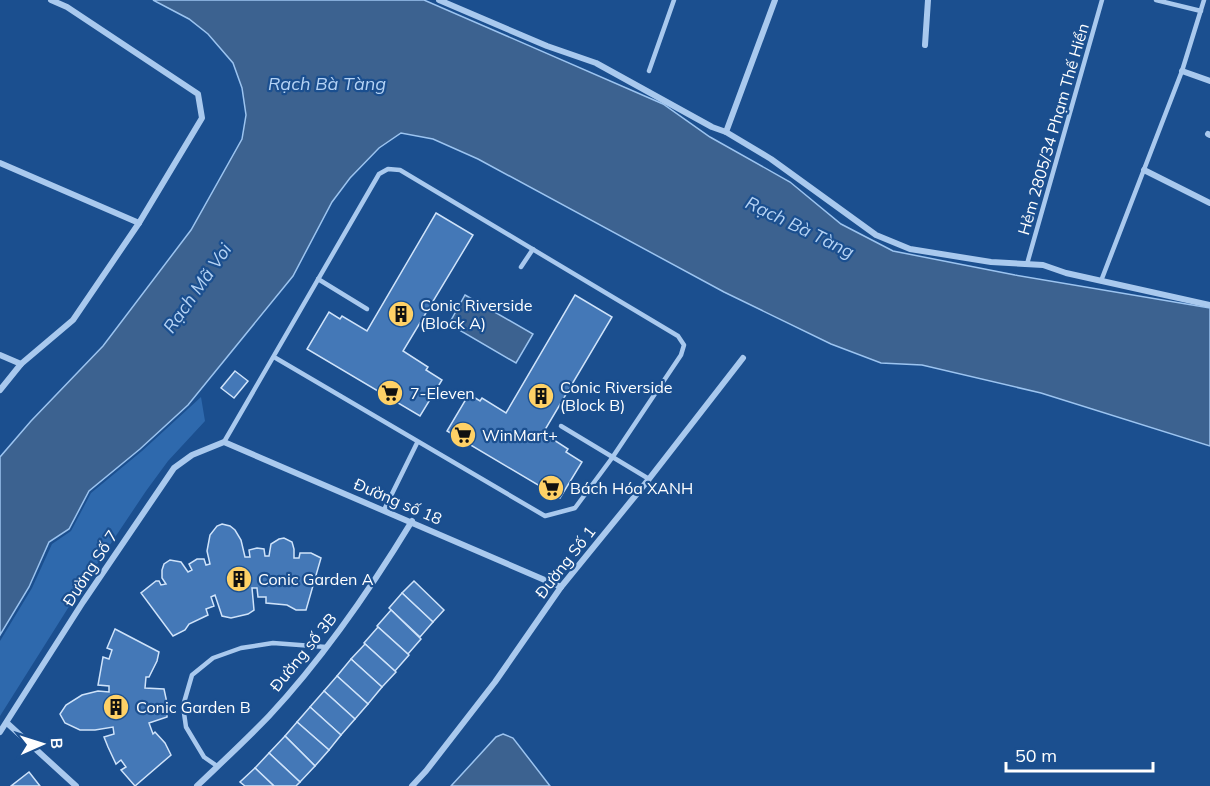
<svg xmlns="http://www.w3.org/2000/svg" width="1210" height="786" font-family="Mulish,sans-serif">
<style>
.green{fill:#2e69ad}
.water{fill:#3c6290;stroke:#9cc4f0;stroke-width:1.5}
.building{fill:#4478b7;stroke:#cfe3fa;stroke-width:1.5}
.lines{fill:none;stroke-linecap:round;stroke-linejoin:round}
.service{stroke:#a9c9ee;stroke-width:4.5}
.minor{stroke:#a9c9ee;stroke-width:6}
.labels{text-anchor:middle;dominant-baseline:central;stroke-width:4.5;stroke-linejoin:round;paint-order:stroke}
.street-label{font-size:16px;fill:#fff;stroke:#1b4f8f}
.poi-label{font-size:16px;fill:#fff;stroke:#1b4f8f;text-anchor:start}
.water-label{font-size:18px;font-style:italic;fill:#b5d3f5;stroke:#1b4f8f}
</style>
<rect width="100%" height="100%" fill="#1b4f8f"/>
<polygon class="green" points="201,397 205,421 168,461 146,491 75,597 0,716 0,641 32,588 52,544 71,531 91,493 142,451"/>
<g class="water">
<polygon points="153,0 424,0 663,104 710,137 790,182 841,224 893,251 1015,275 1210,308 1210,446 1041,393 922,365 881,363 831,344 724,292 478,159 433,139 401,133 379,148 350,178 332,202 293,276 188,405 140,449 89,491 69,529 49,542 29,587 0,635 0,457 31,421 103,346 191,230 242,139 246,115 242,88 233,63 208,34 189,19"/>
<polygon points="465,295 533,334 516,363 449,324"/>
<polygon points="503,734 513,738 550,786 451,786 496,737"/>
</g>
<g class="building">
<polygon points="436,213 473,235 403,351 428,367 426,370 442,380 420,416 307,349 329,312 340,319 342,316 367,331"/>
<polygon points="575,295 612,317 543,433 568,449 566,452 582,462 560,498 447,431 469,394 480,401 482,398 506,413"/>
<polygon points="235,371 248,381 234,398 221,388"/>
<polygon points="222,524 230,526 235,530 241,540 245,557 250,557 249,550 257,548 264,549 265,556 269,556 271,544 279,539 284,538 292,542 294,549 294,558 299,558 300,553 311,553 321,558 306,610 296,610 287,605 266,603 266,597 258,597 257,588 252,588 254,610 248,614 231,618 222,616 215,595 211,597 214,606 206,609 208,615 189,624 185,630 173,636 141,593 156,581 159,581 161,585 166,584 162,578 162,570 164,564 170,560 181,562 188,572 192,570 189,564 197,559 204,559 206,565 210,564 207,551 210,535 217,526"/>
<polygon points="414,581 444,610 433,622 402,593"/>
<polygon points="402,593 433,622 420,637 389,608"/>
<polygon points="391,610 421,639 408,654 377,626"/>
<polygon points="378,627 409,655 395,671 364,643"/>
<polygon points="115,629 159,652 157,661 149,677 146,677 145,688 164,689 167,703 167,717 149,723 153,734 155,732 165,743 171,755 135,786 121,770 126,767 121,760 116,764 108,747 104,737 114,734 113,727 95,730 80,730 65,723 60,714 66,705 82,695 98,691 109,692 109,686 98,685 103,657 109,659 112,650 107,648"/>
<polygon points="365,644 396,672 382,687 351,659"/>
<polygon points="351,659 382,687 368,704 337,676"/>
<polygon points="337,676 368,704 355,719 324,691"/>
<polygon points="324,691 355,719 341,735 310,707"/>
<polygon points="310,707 341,735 329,750 297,722"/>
<polygon points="297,722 329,750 315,766 285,736"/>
<polygon points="285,736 315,766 300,782 269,753"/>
<polygon points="269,753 300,782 296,786 274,786 255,768"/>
<polygon points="255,768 274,786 245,786 240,782"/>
<polygon points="29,772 40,786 11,786"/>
</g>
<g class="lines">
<g class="service">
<polyline points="1156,0 1201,11"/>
<polyline points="649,71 674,0"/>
<polyline points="1027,264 1102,0"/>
<polyline points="521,267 533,249"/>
<polyline points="318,279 367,309"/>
<polyline points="1101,281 1182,71 1204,0"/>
<polyline points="561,426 649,479"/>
<polyline points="224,442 379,174 388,169 400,170 678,336 684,345 681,355 612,458 575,508 545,516 274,357"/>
<polyline points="384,510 417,443"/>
<polyline points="217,766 204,757 186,727 183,706 192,675 213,658 241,648 273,643 326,647"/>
</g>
<g class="minor">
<polyline points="439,0 547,46 596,63 712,127 726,132 771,159 876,235 910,249 991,262 1043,265 1066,273 1210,305"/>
<polyline points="925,45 928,0"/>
<polyline points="1182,71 1210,81"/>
<polyline points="726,132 775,0"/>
<polyline points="1208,134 1210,135"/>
<polyline points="0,163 139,223"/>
<polyline points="1144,170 1210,203"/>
<polyline points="0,355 21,364"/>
<polyline points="0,390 21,364 73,320 139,223 202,118 198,94 67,7 51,0"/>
<polyline points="7,723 76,786"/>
<polyline points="0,732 83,602 174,468 192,455 224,442 561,587"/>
<path d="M197 786C221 763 246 740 269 716 324 657 370 590 412 521"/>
<polyline points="412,786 426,771 495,682 561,587 649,479 743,358"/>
</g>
</g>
<defs>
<g id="building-disc" transform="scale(1.35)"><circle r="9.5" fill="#ffd166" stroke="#1b4f8f"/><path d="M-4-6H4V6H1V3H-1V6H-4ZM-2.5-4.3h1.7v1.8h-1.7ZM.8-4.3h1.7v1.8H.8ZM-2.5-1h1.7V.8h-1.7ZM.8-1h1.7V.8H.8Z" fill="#111"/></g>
<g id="supermarket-disc" transform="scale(1.35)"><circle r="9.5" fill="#ffd166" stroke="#1b4f8f"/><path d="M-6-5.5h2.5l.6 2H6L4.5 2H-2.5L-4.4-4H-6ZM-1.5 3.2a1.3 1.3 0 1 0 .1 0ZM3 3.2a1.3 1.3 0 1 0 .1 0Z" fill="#111"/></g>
</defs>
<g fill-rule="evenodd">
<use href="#building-disc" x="401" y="314"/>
<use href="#supermarket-disc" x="390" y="393"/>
<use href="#building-disc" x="541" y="396"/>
<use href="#supermarket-disc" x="463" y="435"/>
<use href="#supermarket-disc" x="551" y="488"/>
<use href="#building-disc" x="239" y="579"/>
<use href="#building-disc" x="116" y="707"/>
</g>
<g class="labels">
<g class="street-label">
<text transform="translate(1053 129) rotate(-74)">Hẻm 2805/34 Phạm Thế Hiển</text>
<text transform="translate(398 501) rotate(23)">Đường số 18</text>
<text transform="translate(565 562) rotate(-52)">Đường Số 1</text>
<text transform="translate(90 568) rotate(-57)">Đường Số 7</text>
<text transform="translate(303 652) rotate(-51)">Đường số 3B</text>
</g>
<g class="poi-label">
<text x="420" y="305">Conic Riverside<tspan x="420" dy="18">(Block A)</tspan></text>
<text x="560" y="387">Conic Riverside<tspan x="560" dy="18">(Block B)</tspan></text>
<text x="410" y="393">7-Eleven</text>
<text x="482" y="435">WinMart+</text>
<text x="570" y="488">Bách Hóa XANH</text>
<text x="258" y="579">Conic Garden A</text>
<text x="136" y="707">Conic Garden B</text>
</g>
<g class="water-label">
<text x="327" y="83">Rạch Bà Tàng</text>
<text transform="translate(800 227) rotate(26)">Rạch Bà Tàng</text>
<text transform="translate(197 288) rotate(-55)">Rạch Mã Voi</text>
</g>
</g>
<g transform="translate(42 744) rotate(87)" stroke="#1b4f8f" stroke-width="4.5" paint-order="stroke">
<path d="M0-4.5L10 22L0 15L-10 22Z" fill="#ffffff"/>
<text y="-9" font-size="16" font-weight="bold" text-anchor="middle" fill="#ffffff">B</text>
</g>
<path d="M1006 762v9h147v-9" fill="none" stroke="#ffffff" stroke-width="3"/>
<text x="1015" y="762" font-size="18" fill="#ffffff" stroke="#1b4f8f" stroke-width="4.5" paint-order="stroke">50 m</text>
</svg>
